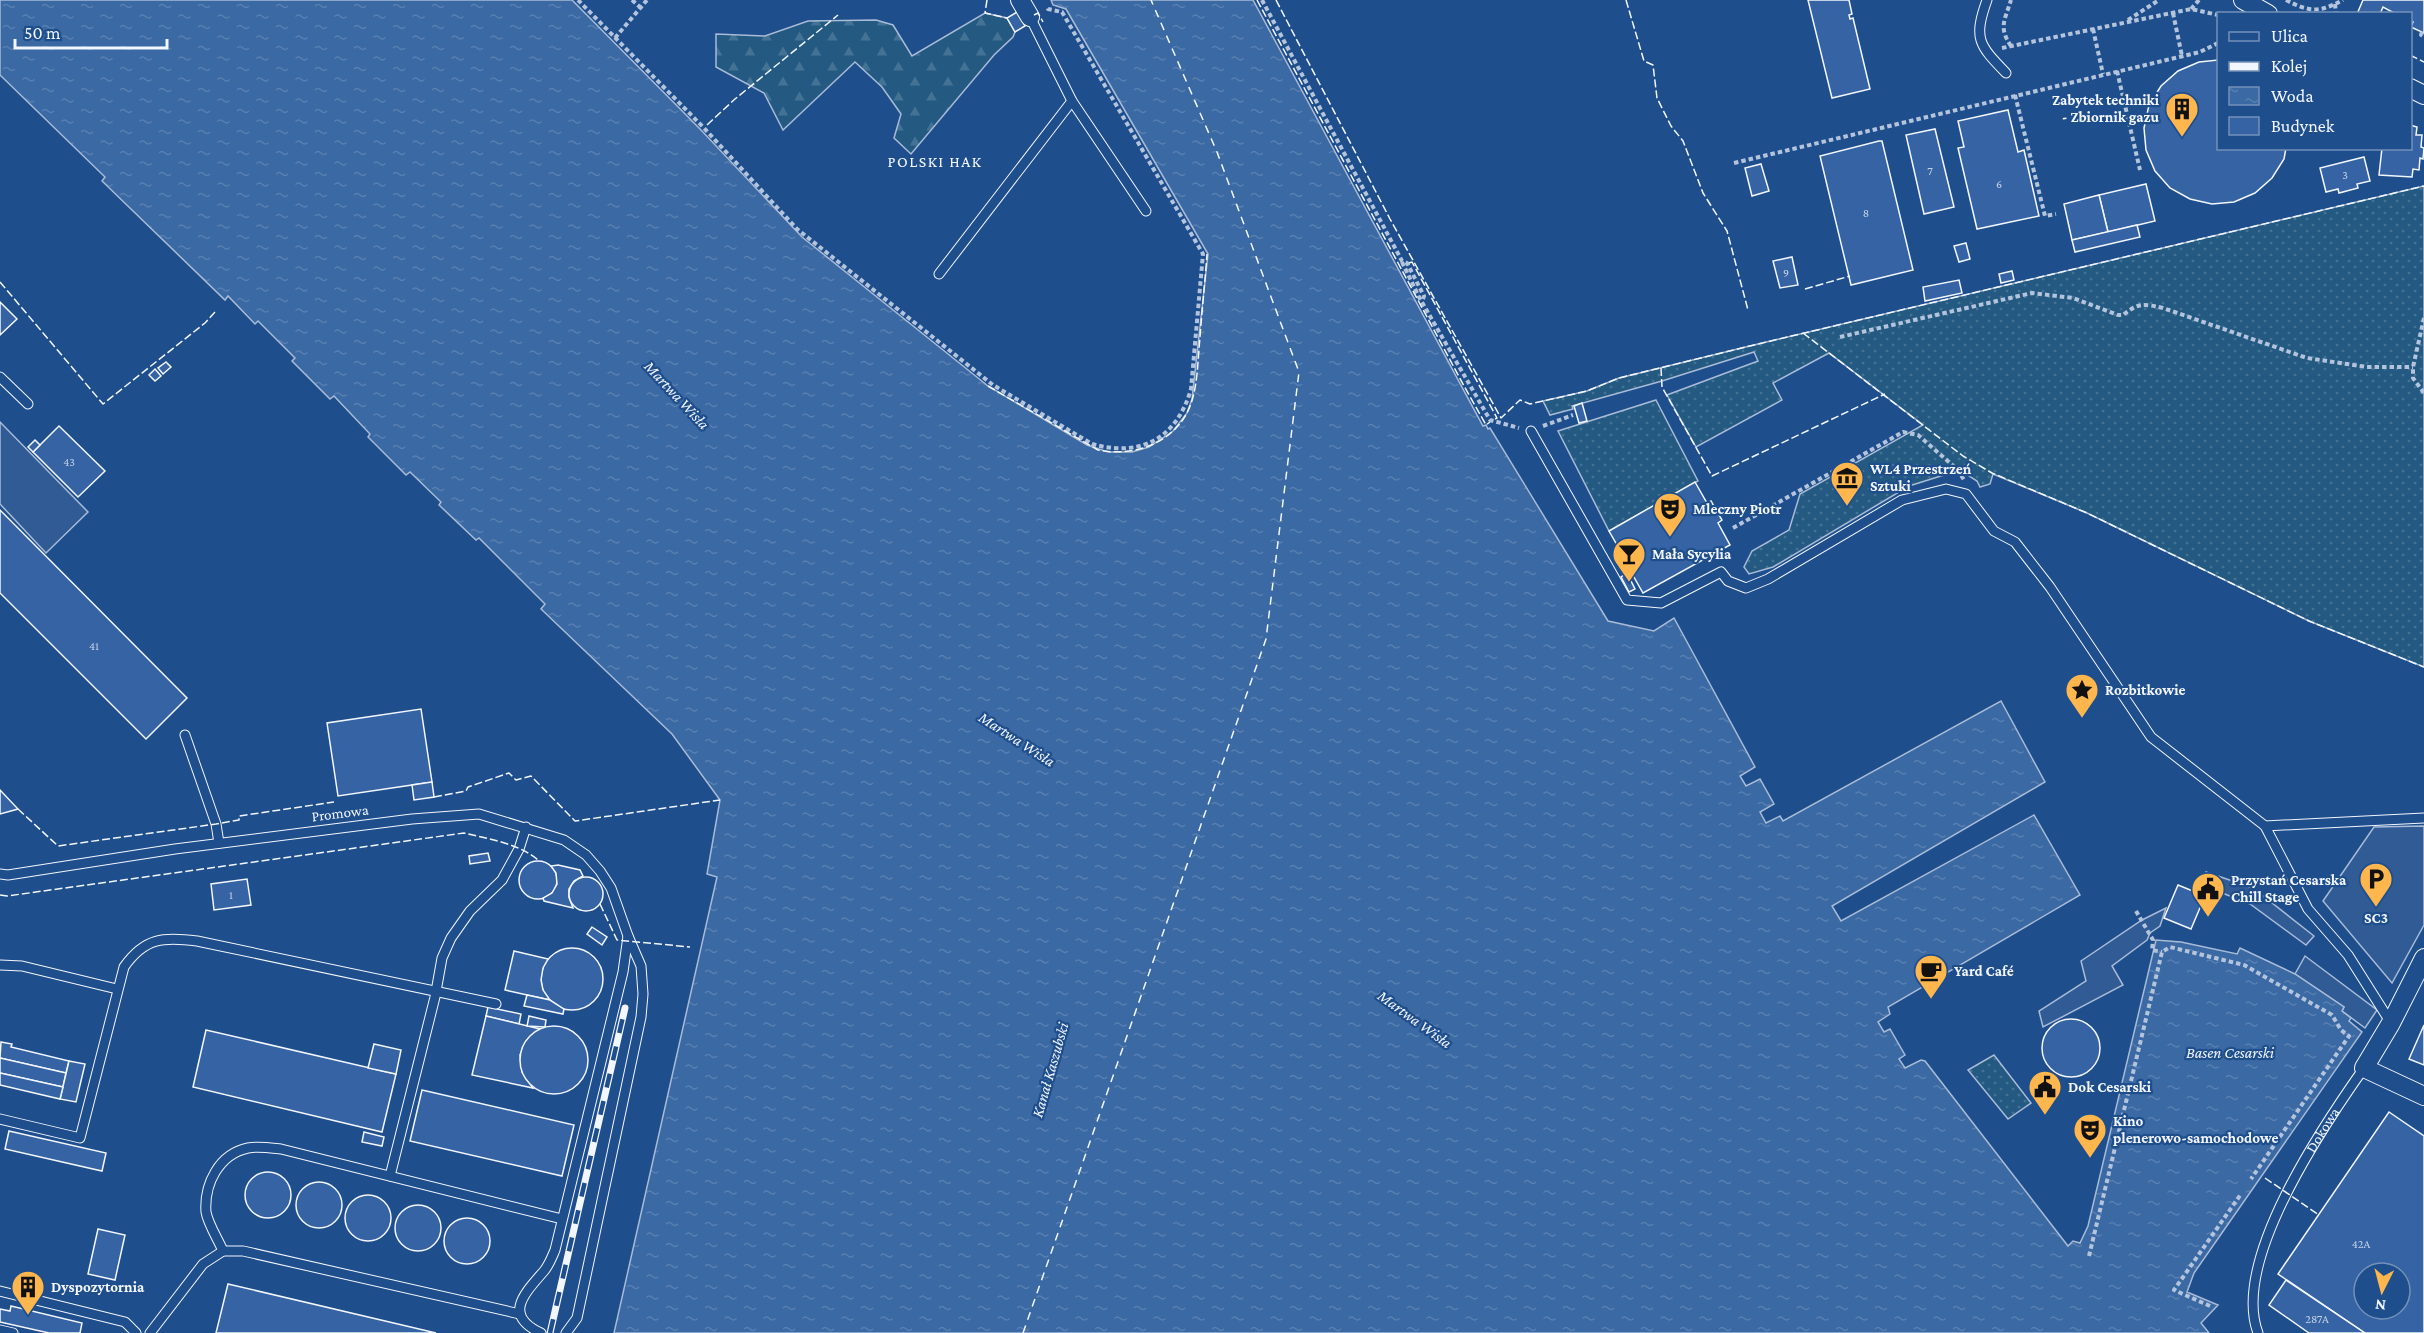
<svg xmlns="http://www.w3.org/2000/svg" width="2424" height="1333" font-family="'Crimson Pro',serif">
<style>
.grass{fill:url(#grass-dots);stroke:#a8bbd7;stroke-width:1.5}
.forest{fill:url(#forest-firs);stroke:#a8bbd7;stroke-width:1.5}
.parking{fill:#305b95;stroke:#a8bbd7;stroke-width:1.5}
.water{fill:url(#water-ripples);stroke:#a8bbd7;stroke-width:1.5}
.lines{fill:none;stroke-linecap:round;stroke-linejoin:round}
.ferry{stroke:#f2f6ff;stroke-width:1.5;stroke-dasharray:8 6;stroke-linecap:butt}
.building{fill:#3563a3;stroke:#f2f6ff;stroke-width:1.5;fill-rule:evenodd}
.lane-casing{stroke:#f2f6ff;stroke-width:11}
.street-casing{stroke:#f2f6ff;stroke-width:20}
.path{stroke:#b3c4dc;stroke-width:4;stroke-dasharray:4.5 3;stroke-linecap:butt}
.lane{stroke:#1f4e8c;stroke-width:9}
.street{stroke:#1f4e8c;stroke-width:18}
.rail-casing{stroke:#f2f6ff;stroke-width:7}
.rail{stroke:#1f4e8c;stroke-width:4.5;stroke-dasharray:14;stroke-linecap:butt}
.fence{stroke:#f2f6ff;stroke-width:1.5;stroke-dasharray:8 3;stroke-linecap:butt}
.labels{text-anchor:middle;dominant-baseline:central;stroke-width:4.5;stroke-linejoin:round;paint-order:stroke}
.number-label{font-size:12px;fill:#c3d1e8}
.poi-label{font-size:15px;font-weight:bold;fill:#f2f6ff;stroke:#1f4e8c;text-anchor:start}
.street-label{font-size:15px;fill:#f2f6ff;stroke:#1f4e8c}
.neighbourhood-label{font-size:16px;letter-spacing:1.5px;fill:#f2f6ff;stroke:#1f4e8c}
.water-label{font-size:16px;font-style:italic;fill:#f2f6ff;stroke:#1f4e8c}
</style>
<defs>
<pattern id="grass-dots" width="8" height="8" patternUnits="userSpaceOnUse" patternTransform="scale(1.5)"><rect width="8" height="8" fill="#245a82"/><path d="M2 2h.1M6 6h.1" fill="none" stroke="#447295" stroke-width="1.8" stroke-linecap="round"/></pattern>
<pattern id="forest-firs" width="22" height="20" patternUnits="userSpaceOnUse" patternTransform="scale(1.5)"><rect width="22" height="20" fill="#245a82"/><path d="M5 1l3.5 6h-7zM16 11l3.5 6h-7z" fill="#447295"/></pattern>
<pattern id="water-ripples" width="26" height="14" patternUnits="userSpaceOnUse" patternTransform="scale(1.5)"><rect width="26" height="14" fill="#3b69a3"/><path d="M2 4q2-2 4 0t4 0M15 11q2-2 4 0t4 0" fill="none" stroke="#587fb1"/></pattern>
</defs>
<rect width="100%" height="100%" fill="#1f4e8c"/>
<g class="grass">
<polygon points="2424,186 2424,667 2309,621 2087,513 1993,474 1990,484 1980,487 1977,481 1966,474 1944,475 1909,486 1773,567 1749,574 1744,567 1752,551 1789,530 1800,494 1923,425 1829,353 1773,383 1782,400 1696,447 1667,395 1758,361 1754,352 1662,381 1572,406 1573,409 1550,415 1543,401 1587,391 1619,378 1758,344"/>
<polygon points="1656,400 1698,481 1609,531 1558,431"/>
<polygon points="1994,1055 2031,1103 2008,1119 1968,1070"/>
</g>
<polygon class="forest" points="985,13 1007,18 1015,32 1013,37 994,55 911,154 894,138 901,114 882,87 855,62 783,130 764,93 716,67 716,34 765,36 808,21 876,20 893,25 912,56"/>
<g class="parking">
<polygon points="0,422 88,512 46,553 0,504"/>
<polygon points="2424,826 2424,925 2392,983 2323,901 2374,827"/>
<polygon points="2206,872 2253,888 2314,936 2306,945 2250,904 2202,885"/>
<polygon points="2166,908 2160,926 2150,933 2147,940 2112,966 2123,985 2043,1027 2039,1011 2086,981 2081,961 2142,920"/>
<polygon points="2305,956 2377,1010 2365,1028 2342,1011 2344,1007 2295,974"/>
</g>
<polygon class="water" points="0,0 572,0 701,130 802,237 988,386 1087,445 1108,452 1132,452 1149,447 1173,431 1187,413 1192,399 1208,254 1066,9 1053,5 1051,0 1253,0 1483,426 1486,425 1488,429 1490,428 1608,621 1654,631 1674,618 1755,767 1740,776 1746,786 1760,779 1774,804 1760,812 1766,823 1780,816 1783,821 2001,701 2045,782 1832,906 1841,921 2034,815 2080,895 1888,1007 1890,1014 1878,1022 1884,1032 1890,1029 1905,1055 1899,1059 1905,1068 1921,1060 1925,1061 2068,1246 2073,1241 2080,1243 2088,1226 2156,940 2181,942 2237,954 2240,948 2295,974 2344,1007 2342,1011 2351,1018 2349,1021 2362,1032 2194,1273 2187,1292 2218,1305 2201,1323 2209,1333 614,1333 717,877 707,874 720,800 672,734 541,609 545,604 479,538 476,540 439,505 441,502 410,472 406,475 368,437 370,434 334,396 330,399 292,361 295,358 258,321 255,324 228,296 225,300 102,181 105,177 0,75"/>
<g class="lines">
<polyline class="ferry" points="1023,1333 1266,639 1299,372 1217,152 1151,0"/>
</g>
<g class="building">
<polygon points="1808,0 1849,0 1852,14 1849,15 1850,19 1853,18 1870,89 1832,98"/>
<polygon points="2363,0 2424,0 2424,33 2411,27 2413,22 2410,21 2410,14 2396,14 2383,7 2380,14 2357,14"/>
<polygon points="1017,12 1025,26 1015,32 1007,18"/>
<polygon points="2218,60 2218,148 2286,148 2284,159 2272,178 2255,193 2234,202 2212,204 2190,199 2170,188 2155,171 2146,150 2144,128 2149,105 2161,86 2178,71 2199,62"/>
<polygon points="2008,110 2018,152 2024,150 2039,216 1977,229 1958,148 1964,147 1958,121"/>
<polygon points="2410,125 2417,127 2416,135 2422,135 2421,147 2424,148 2423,159 2420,158 2419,170 2413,169 2412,177 2379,175 2382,148 2410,148"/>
<polygon points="1935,129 1954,207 1924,214 1906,135"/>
<polygon points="1879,141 1882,141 1913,270 1851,285 1820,156"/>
<polygon points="2364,157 2370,181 2357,184 2358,188 2339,193 2338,189 2326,192 2320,168"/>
<polygon points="1761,164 1769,191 1752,196 1745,168"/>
<polygon points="2146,184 2155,221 2108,232 2099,195"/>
<polygon points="2099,195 2108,232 2072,240 2064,204"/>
<polygon points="2137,225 2140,237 2075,252 2072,240"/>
<polygon points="1966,243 1970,259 1959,262 1954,246"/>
<polygon points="1792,257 1798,285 1780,288 1773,261"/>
<polygon points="2012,271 2014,280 2001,283 1999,274"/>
<polygon points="1959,280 1962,293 1925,301 1923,287"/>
<polygon points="0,302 17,319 0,335"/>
<polygon points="166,362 171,367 163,374 158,368"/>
<polygon points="155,369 161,376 155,381 149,375"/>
<polygon points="1582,403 1587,421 1579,423 1574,406"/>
<polygon points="59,426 105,471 78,497 33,452"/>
<polygon points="35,440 40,445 33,452 28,447"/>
<polygon points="1695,482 1707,503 1711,501 1722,520 1718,523 1730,545 1643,593 1631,572 1628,574 1617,554 1621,552 1609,531"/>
<polygon points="0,510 187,698 146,739 0,593"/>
<polygon points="1627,573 1635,589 1629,592 1621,577"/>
<polygon points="421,709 432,782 338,796 327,723"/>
<polygon points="432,782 434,797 414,800 412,785"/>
<polygon points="0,790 18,809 0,814"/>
<polygon points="488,853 490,861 470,864 469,856"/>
<circle cx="538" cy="880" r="19"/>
<polygon points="558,865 580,870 583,876 574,881 569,889 569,897 573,908 544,901 543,898 552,893 557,884 556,873 551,866"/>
<circle cx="586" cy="894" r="17"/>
<polygon points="247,879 251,905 214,910 211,884"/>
<polygon points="2178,885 2205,896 2191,929 2164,918"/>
<polygon points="592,927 607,937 602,945 587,934"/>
<circle cx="572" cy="979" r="31"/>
<polygon points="514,951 548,959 543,968 541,980 543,990 550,1000 505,990"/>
<polygon points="527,995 550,1000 564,1009 563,1014 524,1006"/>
<polygon points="488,1007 521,1014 519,1024 486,1016"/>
<polygon points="486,1016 540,1029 528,1039 520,1055 522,1072 533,1088 472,1075"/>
<polygon points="529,1016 546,1020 545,1027 527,1026"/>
<circle cx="2071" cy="1048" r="29"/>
<polygon points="2424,1025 2424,1065 2409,1059"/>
<circle cx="554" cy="1060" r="34"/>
<polygon points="206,1030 396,1074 382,1132 193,1087"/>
<polygon points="1,1042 12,1044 11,1047 69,1061 66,1073 0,1058"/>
<polygon points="374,1044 401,1050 396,1074 368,1068"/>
<polygon points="0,1058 66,1073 63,1087 0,1073"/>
<polygon points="69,1061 85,1064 76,1102 60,1099"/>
<polygon points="0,1073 63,1087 60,1099 0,1085"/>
<polygon points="422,1090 574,1125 562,1176 410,1141"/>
<path d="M2389 1112 2424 1136V1333H2365L2278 1274ZM2364 1273H2400V1309H2364Z"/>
<polygon points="9,1131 106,1153 102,1171 5,1149"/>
<polygon points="364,1132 384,1137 382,1146 362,1142"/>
<circle cx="268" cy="1195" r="23"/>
<circle cx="319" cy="1205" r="23"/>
<circle cx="368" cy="1218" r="23"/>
<circle cx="418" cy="1228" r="23"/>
<circle cx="467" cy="1241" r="23"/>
<polygon points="98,1229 125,1235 115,1280 88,1274"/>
<polygon points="2286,1280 2365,1333 2309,1333 2269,1305"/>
<polygon points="228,1284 436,1333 216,1333"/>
<polygon points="11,1306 82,1323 80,1333 49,1333 0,1322 0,1309 10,1311"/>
</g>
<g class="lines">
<g class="lane-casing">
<g id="lane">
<path d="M1987 0C1973 39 1979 45 2006 73"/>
<polyline points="1030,17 1072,101 1146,211"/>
<polyline points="939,274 1072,101"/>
<polyline points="0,377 28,404"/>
<polyline points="1531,431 1627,600 1661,603 1721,572 1728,581 1746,588 1768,579 1902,500 1946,489 1966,494 1994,531 2015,542 2050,587 2151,737 2265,826 2308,909 2348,955 2391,1023"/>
<polyline points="185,735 216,824 219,843"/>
<polyline points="2265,826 2424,818"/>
<polyline points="0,874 8,875 175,849 412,819 479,814 564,840 586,855 600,871 611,888 628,936 641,966 643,994 641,1017 577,1318 566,1333"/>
<polyline points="0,965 22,966 117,989"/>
<path d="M0 1119 80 1138 124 967C145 937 164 937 197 941L496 1004"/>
<polyline points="390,1176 435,997 442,958 451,938 470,911 502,880 519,849 526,827"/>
<path d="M223 1251C218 1239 208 1224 206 1212 204 1184 219 1154 248 1148 258 1146 271 1148 281 1149L562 1219"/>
<polyline points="0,1291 125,1322 136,1333"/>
<polyline points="0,1330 13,1333"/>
<polyline points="150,1333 203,1264 223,1251 243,1251 520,1314"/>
<path d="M541 1333C502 1315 525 1293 544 1271 549 1265 552 1257 555 1250L623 972 628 936"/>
<path id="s1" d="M2258 1333C2231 1261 2323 1126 2364 1068"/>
</g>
</g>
<g class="street-casing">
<g id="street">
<polyline points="1020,0 1030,17"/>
<polyline points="2243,0 2268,14"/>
<polyline points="2410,88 2424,95"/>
<polyline points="2424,958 2391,1023 2364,1068 2424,1096"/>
</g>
</g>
<g class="path">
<path d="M578 0 704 128 797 229 993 385 1092 444C1141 458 1177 438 1191 389L1203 254 1062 12 1048 9 1047 6"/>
<polyline points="632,0 640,7"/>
<polyline points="1262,0 1402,261 1407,263 1424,296 1423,299"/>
<path d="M2286 0C2309 12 2319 13 2343 0"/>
<polyline points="2335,4 2336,14"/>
<polyline points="2191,9 2199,0"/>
<polyline points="2173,13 2182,56"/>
<polyline points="2128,20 2159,0"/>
<polyline points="2093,29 2103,74"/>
<polyline points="2422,32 2421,35 2424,36"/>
<polyline points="615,38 647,0"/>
<path d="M2011 46C1998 27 2005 20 2011 0"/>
<polyline points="2002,48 2191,9 2218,15"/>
<polyline points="2117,71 2140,170"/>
<polyline points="2015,95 2045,216 2056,214"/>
<polyline points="1734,163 2200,52 2218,43"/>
<polyline points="1402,262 1419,297 1490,420 1519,428"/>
<polyline points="2424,318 2413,367 2413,378 2424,393"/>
<path d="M1840 337 2032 293 2073 298 2118 315H2123C2139 302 2144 304 2163 308L2307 358 2367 367H2413"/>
<polyline points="1543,426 1573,415"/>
<polyline points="1733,528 1903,432 1918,435 1958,470 1964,480"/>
<polyline points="2136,911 2153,940 2152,950 2162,952"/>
<polyline points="2089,1256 2162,952 2170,947 2244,965 2332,1015 2341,1030 2349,1036 2251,1179"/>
<polyline points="2210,1306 2174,1290 2241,1194"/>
</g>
<use href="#lane" class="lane"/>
<use href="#street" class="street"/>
<g class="rail-casing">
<polyline id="rail" points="550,1333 625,1008"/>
</g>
<use href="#rail" class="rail"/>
<g class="fence">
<polyline points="987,0 985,13 1007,18"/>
<polyline points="1257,0 1464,386 1486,425 1490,422"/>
<polyline points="1276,0 1390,219 1501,418 1520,400 1530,404 1587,391 1619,378 1758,344 2424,186"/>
<polyline points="1626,0 1644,61 1653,65 1657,98 1671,126 1683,141 1703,193 1727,231 1748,310"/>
<polyline points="1034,15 1038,13 1043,22"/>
<polyline points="2410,55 2424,62"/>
<polyline points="707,125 735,99 838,15"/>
<polyline points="1409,263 1412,262 1497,418 1495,419"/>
<polyline points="0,282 103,404 205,323 215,312"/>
<polyline points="1805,289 1850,276"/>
<polyline points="1803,333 1963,456 1992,473 2087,513 2309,621 2424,667"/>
<polyline points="1661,368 1662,387 1712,476 1885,394"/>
<path d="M988 386 1098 450C1138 458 1182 440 1193 397 1198 378 1198 357 1200 337 1202 310 1205 282 1207 254"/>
<polyline points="434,797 466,791 468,787 509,773 516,780 531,776 575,821 720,800"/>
<polyline points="18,809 58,846 216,824 239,820 239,816 334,802"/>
<path d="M0 895 7 896 464 833C488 839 518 843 538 860"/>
<polyline points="600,904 617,940 690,947"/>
<polyline points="2265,1178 2319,1215"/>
</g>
</g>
<defs>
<g id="building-pin" transform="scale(1.725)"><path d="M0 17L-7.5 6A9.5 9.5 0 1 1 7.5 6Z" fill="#ffb74d" stroke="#1f4e8c"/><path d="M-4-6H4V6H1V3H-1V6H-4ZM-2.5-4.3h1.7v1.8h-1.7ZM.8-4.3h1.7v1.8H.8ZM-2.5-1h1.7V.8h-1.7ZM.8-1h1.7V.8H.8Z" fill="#111"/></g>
<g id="museum-pin" transform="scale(1.725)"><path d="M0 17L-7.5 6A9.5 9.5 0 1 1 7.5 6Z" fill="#ffb74d" stroke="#1f4e8c"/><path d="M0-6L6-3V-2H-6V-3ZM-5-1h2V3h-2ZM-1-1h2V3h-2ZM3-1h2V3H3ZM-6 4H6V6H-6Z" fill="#111"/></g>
<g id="theatre-pin" transform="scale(1.725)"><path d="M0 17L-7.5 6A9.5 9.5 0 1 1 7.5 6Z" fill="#ffb74d" stroke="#1f4e8c"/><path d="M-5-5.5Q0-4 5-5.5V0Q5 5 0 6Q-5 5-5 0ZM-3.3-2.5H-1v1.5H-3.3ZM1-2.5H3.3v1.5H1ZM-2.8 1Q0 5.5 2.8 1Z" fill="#111"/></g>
<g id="bar-pin" transform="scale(1.725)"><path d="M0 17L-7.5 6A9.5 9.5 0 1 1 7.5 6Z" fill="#ffb74d" stroke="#1f4e8c"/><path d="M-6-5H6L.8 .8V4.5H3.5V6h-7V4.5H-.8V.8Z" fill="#111"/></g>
<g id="sight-pin" transform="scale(1.725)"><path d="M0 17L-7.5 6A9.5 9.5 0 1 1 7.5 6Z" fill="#ffb74d" stroke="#1f4e8c"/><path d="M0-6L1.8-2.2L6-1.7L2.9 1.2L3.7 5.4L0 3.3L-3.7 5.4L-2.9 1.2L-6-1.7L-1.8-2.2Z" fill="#111"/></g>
<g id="parking-pin" transform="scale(1.725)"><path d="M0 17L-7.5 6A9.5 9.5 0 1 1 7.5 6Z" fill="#ffb74d" stroke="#1f4e8c"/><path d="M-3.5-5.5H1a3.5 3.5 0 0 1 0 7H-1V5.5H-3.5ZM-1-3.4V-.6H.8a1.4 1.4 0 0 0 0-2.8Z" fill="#111"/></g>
<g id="civic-pin" transform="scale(1.725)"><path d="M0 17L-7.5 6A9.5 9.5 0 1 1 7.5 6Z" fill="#ffb74d" stroke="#1f4e8c"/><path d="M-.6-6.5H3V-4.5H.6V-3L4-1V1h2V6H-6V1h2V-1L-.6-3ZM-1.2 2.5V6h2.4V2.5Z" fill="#111"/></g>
<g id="cafe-pin" transform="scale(1.725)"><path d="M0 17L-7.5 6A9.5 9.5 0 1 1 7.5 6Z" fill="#ffb74d" stroke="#1f4e8c"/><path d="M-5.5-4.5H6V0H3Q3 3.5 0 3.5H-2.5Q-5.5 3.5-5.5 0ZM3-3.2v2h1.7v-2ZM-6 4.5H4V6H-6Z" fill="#111"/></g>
</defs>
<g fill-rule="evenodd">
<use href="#building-pin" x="2182" y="109"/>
<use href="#museum-pin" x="1847" y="478"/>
<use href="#theatre-pin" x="1670" y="509"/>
<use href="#bar-pin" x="1629" y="554"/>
<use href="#sight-pin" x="2082" y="690"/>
<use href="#parking-pin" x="2376" y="879"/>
<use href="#civic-pin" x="2208" y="889"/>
<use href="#cafe-pin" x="1931" y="971"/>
<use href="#civic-pin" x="2045" y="1087"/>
<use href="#theatre-pin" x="2090" y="1130"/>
<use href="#building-pin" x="28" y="1287"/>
</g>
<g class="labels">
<g class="number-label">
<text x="1930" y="171">7</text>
<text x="2345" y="175">3</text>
<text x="1999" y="184">6</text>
<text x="1866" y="213">8</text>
<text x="1786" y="273">9</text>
<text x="69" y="462">43</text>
<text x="94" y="646">41</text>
<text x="231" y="895">1</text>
<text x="2361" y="1244">42A</text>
<text x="2317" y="1319">287A</text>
</g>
<g class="poi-label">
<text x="2159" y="100" text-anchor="end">Zabytek techniki<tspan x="2159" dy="17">- Zbiornik gazu</tspan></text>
<text x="1870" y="469">WL4 Przestrzeń<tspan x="1870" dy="17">Sztuki</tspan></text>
<text x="1693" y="509">Mleczny Piotr</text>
<text x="1652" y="554">Mała Sycylia</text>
<text x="2105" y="690">Rozbitkowie</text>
<text x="2231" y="880">Przystań Cesarska<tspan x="2231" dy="17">Chill Stage</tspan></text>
<text x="2376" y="918" text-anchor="middle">SC3</text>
<text x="1954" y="971">Yard Café</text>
<text x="2068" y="1087">Dok Cesarski</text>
<text x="2113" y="1121">Kino<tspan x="2113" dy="17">plenerowo-samochodowe</tspan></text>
<text x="51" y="1287">Dyspozytornia</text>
</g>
<g class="street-label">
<text transform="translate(340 813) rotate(-7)">Promowa</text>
<text stroke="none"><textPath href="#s1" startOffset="219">Dokowa</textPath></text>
</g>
<g class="neighbourhood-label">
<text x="935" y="161">POLSKI HAK</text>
</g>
<g class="water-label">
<text transform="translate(677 395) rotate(47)">Martwa Wisła</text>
<text transform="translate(1017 739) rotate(33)">Martwa Wisła</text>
<text transform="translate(1415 1019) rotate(36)">Martwa Wisła</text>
<text x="2230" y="1052">Basen Cesarski</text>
<text transform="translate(1050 1070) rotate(-74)">Kanał Kaszubski</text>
</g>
</g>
<rect x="2217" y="12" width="195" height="138" fill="#1f4e8c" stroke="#7391ba" stroke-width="1.5"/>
<rect x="2229" y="32" width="30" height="9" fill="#1f4e8c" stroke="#7391ba" stroke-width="1.5"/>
<text x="2271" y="42" font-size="18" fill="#f2f6ff">Ulica</text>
<rect x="2229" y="62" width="30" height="9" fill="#f2f6ff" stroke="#7391ba" stroke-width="1.5"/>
<text x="2271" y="72" font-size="18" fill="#f2f6ff">Kolej</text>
<rect x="2229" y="87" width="30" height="18" fill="url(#water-ripples)" stroke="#7391ba" stroke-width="1.5"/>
<text x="2271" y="102" font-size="18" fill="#f2f6ff">Woda</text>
<rect x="2229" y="117" width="30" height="18" fill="#3563a3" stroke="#7391ba" stroke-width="1.5"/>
<text x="2271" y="132" font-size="18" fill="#f2f6ff">Budynek</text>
<g transform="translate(2382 1291) rotate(186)"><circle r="28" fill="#1f4e8c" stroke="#7391ba" stroke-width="1.5"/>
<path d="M0-4.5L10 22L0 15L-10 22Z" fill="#ffb74d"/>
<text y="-9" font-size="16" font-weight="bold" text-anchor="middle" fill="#f2f6ff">N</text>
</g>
<path d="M15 39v9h152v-9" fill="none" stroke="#f2f6ff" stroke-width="3"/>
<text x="24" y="39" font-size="18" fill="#f2f6ff" stroke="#1f4e8c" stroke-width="4.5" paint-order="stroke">50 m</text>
</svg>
